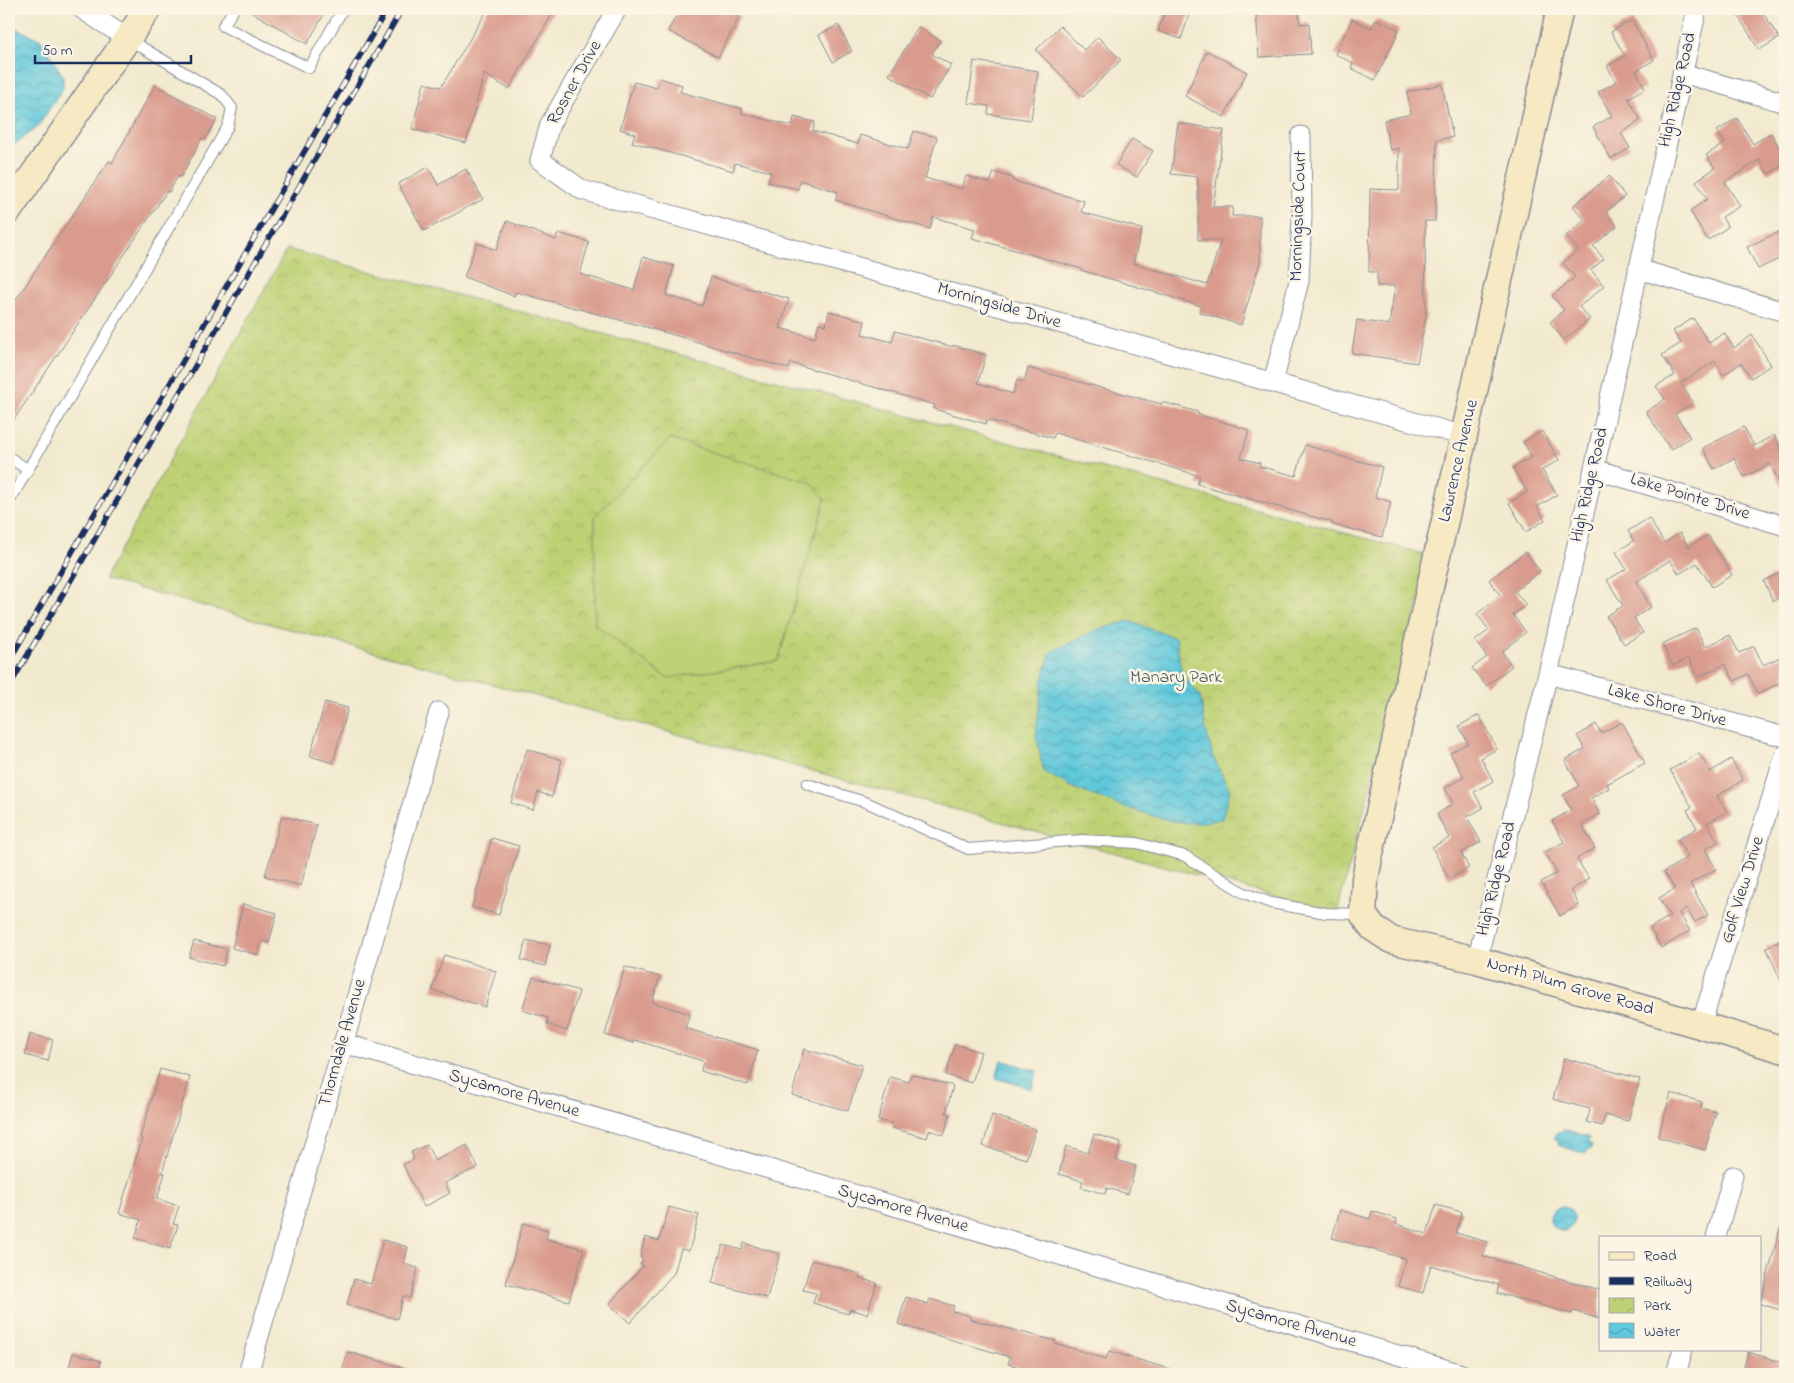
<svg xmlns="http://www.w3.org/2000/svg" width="1794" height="1383" font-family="'Indie Flower',sans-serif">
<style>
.park{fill:url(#park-crowns);stroke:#6c8069}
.pitch{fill:#bed174;stroke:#6c8069}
.water{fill:url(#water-waves);stroke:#3d7c9c}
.building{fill:#d99b8d}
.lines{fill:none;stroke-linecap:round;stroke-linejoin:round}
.lane-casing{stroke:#868c96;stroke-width:12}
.street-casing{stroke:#868c96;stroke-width:21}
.secondary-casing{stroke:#868c96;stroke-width:29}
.lane{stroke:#fff;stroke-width:10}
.street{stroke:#fff;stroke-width:19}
.secondary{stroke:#f7e9c3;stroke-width:26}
.rail-casing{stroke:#1b2f5e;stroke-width:5.5}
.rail{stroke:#fcf5e5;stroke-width:4;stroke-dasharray:11;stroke-linecap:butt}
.labels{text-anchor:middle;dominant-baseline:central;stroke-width:5;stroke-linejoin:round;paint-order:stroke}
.street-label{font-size:18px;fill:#1b2f5e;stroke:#fcf5e5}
.park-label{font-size:18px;fill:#445864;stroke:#fcf5e5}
</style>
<defs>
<pattern id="park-crowns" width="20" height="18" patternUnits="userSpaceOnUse" patternTransform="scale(1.25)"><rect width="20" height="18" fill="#bed174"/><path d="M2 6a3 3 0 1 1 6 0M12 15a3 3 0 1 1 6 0" fill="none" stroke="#a3b467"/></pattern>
<pattern id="water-waves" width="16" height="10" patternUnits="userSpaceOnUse" patternTransform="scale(1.25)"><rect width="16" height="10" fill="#5fc8db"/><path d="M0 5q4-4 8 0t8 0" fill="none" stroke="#4ea3b5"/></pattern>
</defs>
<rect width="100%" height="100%" fill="#fcf5e5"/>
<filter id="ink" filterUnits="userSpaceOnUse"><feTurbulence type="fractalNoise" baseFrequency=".02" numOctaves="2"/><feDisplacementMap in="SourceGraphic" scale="10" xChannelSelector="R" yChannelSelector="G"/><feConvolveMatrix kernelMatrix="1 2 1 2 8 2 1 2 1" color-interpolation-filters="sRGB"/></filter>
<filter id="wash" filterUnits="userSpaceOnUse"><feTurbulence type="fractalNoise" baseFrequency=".0096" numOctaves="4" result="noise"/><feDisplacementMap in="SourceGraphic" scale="20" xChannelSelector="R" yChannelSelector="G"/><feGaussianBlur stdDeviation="1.12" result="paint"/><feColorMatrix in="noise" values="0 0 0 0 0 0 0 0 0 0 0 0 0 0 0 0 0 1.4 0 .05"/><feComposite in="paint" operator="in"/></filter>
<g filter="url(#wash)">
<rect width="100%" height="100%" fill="#f2eacf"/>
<polygon class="park" points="287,249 1431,556 1337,913 104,579"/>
<polygon class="pitch" points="670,439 812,483 825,499 778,661 667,678 595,625 595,516"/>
<g class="water">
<polygon points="9,25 41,40 63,76 63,88 37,128 9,148"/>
<polygon points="1129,621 1176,638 1182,675 1200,696 1206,730 1213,757 1230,790 1222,819 1196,823 1171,821 1127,808 1076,789 1044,772 1036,735 1042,683 1050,653 1094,631"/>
<polygon points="1001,1060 1037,1071 1032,1089 996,1078"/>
<polygon points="1563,1129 1590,1137 1589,1141 1592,1145 1591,1148 1586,1150 1585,1154 1558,1145 1559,1142 1555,1140 1555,1136 1558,1132 1562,1132"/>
<circle cx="1562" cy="1219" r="12"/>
</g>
<g id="blocks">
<g class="building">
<polygon points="246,9 327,9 307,44"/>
<polygon points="488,9 555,9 509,89 484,74 466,143 412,129 424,83 441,87"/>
<polygon points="680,9 726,9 740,16 718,57 668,31"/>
<polygon points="1166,9 1191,9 1181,39 1158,31"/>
<polygon points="1256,9 1299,9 1300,24 1309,23 1311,54 1259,57"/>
<polygon points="1734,9 1761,9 1779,38 1759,50"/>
<polygon points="1352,19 1371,28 1376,19 1399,30 1375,80 1351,68 1353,63 1335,54"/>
<polygon points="1632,20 1654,60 1636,71 1645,88 1628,98 1641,120 1621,133 1630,148 1611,159 1593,127 1612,116 1598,92 1616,82 1607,66 1625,56 1611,32"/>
<polygon points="838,25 852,51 833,62 819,35"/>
<polygon points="1060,26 1084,50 1098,37 1121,60 1083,97 1036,50"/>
<polygon points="918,27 940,40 932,54 951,65 930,99 889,75"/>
<polygon points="1207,51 1247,72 1224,117 1185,96"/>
<polygon points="974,61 1038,71 1031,120 988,114 989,106 968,103"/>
<polygon points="660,78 682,85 680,92 743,109 741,113 792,126 794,117 815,122 813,131 858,144 860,135 908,149 914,131 937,137 925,178 962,189 966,176 990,183 994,172 1013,178 1013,181 1084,201 1081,212 1142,229 1133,263 1207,285 1221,240 1198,240 1198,177 1171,174 1178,123 1224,130 1213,207 1233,207 1232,216 1260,216 1260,262 1241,325 1199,312 1201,306 1081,270 1082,269 972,238 975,229 933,217 930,229 835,200 838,192 800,180 798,189 768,182 771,172 735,163 733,171 632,142 635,134 620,129 634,82 657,88"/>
<polygon points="1442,84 1453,137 1437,140 1435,221 1425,221 1426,316 1417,363 1352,353 1357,320 1389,325 1395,286 1377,286 1377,272 1369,272 1370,189 1399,190 1399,148 1390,150 1384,120 1411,114 1407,92"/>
<polygon points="155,85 217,119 205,140 202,138 181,177 178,176 169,192 167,191 9,427 9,310 109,161 112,163"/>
<polygon points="1737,118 1753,144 1771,133 1779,147 1785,143 1785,164 1768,174 1759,160 1725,182 1740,206 1722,217 1728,227 1708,240 1690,211 1707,199 1696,181 1715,168 1706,155 1725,143 1717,131"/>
<polygon points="1132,139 1153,151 1137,177 1116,165"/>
<polygon points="428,167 438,185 466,169 483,199 424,231 398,184"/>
<polygon points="1609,176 1625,196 1606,212 1617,226 1593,246 1604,259 1591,270 1604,286 1579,307 1590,319 1564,340 1550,322 1564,310 1552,296 1575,277 1563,263 1578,250 1566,236 1585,220 1573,206"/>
<polygon points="507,221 556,240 558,233 589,242 580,274 634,290 643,257 674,266 666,295 702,306 711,277 755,290 755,289 789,299 780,328 815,338 819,323 826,325 829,311 865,321 862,334 892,342 895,331 953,347 953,345 986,355 978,383 1013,394 1017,380 1024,382 1028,368 1161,404 1162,402 1198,412 1197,414 1249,430 1241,458 1260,463 1259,466 1296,476 1305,445 1336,454 1336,455 1382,467 1375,497 1391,502 1382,537 1331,524 1332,522 1197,484 1200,476 1055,433 1053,438 987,420 986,424 934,409 935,405 791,363 789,369 657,330 516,292 514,296 464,277 477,243 496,250"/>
<polygon points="1785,229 1785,256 1758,269 1747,247"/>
<polygon points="1693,318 1709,343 1724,333 1734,348 1752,335 1771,365 1751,378 1741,363 1723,375 1715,361 1681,383 1693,403 1675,414 1690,437 1671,450 1646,412 1665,399 1656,386 1675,375 1662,355 1681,343 1673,331"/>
<polygon points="1744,427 1754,446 1774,435 1785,457 1785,495 1770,464 1744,477 1734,458 1714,469 1703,448"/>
<polygon points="1542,431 1559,460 1542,470 1557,495 1537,507 1545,520 1526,532 1509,503 1527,492 1513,468 1532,457 1523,442"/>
<polygon points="1649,518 1664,543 1680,533 1689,547 1708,535 1732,575 1712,587 1697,563 1679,574 1670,560 1636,582 1651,607 1634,618 1643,633 1624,644 1606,616 1623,606 1607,580 1626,569 1616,552 1634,541 1628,531"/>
<polygon points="1525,552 1540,571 1515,591 1526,605 1513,615 1526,632 1502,652 1512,666 1486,686 1472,668 1487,657 1475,641 1489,630 1477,614 1500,595 1489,580"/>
<polygon points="1785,570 1785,595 1773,601 1764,581"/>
<polygon points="1696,628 1705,647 1730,635 1739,653 1754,646 1763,665 1785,655 1785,680 1758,694 1748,674 1734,681 1725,664 1698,677 1689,658 1673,666 1662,644"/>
<polygon points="325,702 348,708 333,763 310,756"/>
<polygon points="1479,715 1497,749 1481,758 1493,781 1474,792 1483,808 1467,817 1481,842 1461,853 1469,868 1449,879 1432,847 1449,838 1437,814 1453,804 1445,788 1464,777 1450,753 1468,743 1459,726"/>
<polygon points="1622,722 1645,763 1607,784 1609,788 1591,798 1600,814 1582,825 1595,848 1577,859 1589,879 1571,890 1579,905 1560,916 1541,882 1557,873 1545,852 1564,842 1552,821 1571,810 1563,795 1579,786 1565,760 1585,749 1577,736 1596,724 1601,733"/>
<polygon points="527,749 562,760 552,797 538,792 533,810 511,803"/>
<polygon points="1699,753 1710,772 1731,759 1743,780 1717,796 1727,812 1707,823 1718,842 1705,849 1716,869 1690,884 1708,915 1695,922 1686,908 1679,913 1690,931 1661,948 1650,928 1670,916 1659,898 1675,889 1664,872 1688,857 1677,840 1697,828 1687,810 1692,807 1670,770"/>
<polygon points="282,816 317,825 301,886 265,876"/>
<polygon points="492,838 519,846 499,915 472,907"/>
<polygon points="243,904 277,913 269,943 262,941 258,955 232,948"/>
<polygon points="1785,939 1785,990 1766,947"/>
<polygon points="526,940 550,945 545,966 521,960"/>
<polygon points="194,941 227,949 223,966 189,957"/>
<polygon points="444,955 496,971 485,1007 432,990"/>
<polygon points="625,967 660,977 652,1002 690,1014 685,1028 758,1050 748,1085 701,1071 703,1061 635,1040 634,1043 605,1035"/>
<polygon points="533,977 579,991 567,1031 547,1024 548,1018 522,1010"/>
<polygon points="30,1034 53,1040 48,1061 25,1055"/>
<polygon points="955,1044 981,1052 972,1083 946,1075"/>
<polygon points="804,1049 862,1065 848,1111 792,1095"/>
<polygon points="1564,1058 1640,1079 1628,1121 1605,1115 1602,1126 1587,1122 1590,1109 1553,1099"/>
<polygon points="160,1069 190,1077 162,1173 165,1173 157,1199 179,1206 173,1224 178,1225 170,1249 135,1238 141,1220 119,1213 142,1139 140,1138"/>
<polygon points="911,1074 953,1086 946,1113 950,1114 944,1135 929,1130 927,1138 892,1128 893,1124 878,1120 890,1077 909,1082"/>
<polygon points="1671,1093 1702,1102 1701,1108 1716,1112 1705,1150 1658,1137"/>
<polygon points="992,1115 1036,1129 1026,1159 983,1146"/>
<polygon points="1094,1134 1121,1142 1116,1160 1136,1166 1128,1194 1107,1188 1105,1194 1081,1187 1083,1181 1059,1174 1066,1146 1088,1153"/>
<polygon points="427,1145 435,1161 467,1145 478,1167 445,1183 450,1193 424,1207 403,1165 414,1159 411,1152"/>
<polygon points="1436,1205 1462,1212 1456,1233 1487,1242 1483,1256 1600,1290 1600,1319 1573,1311 1572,1314 1497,1293 1499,1285 1431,1265 1423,1293 1398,1286 1406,1259 1332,1238 1340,1210 1370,1219 1372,1211 1397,1219 1396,1224 1427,1234"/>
<polygon points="669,1207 699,1215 689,1251 681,1249 674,1273 630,1323 609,1304 643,1266 640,1264 643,1261 640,1257 645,1237 659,1241"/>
<polygon points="523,1223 548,1230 546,1239 584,1249 569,1301 506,1284"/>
<polygon points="1780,1228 1785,1228 1785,1311 1760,1304"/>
<polygon points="383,1240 408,1247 404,1264 418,1268 410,1298 403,1296 397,1319 347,1305 354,1279 371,1284"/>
<polygon points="744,1243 780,1254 767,1298 712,1283 723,1245 742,1250"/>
<polygon points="812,1260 860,1274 859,1278 877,1283 867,1314 850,1309 848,1314 813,1303 816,1293 803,1290"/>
<polygon points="906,1297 928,1304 930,1299 954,1306 952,1311 970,1316 970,1319 1056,1341 1055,1343 1106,1359 1109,1351 1173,1370 1172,1374 1048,1374 1008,1364 1010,1357 898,1324"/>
<polygon points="348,1352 408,1369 407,1374 341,1374"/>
<polygon points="1748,1352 1785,1363 1785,1374 1742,1374"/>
<polygon points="73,1353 101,1361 97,1374 67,1374"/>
</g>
</g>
</g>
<g filter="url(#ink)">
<use href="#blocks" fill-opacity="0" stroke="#868c96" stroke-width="1"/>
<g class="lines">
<g class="lane-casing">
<g id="lane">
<polyline points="234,9 223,26 309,68 343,9"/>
<polyline points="9,457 28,470"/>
<polyline points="9,502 228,126 232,108 222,95 128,39"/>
<polyline points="807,784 868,803 968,849 1082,840 1137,843 1185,856 1244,893 1271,903 1326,913 1362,914"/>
</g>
</g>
<g class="street-casing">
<g id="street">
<polyline points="82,9 128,39"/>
<polyline points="617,9 550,124 540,160 582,190 1464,436"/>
<polyline points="1682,73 1785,103"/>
<polyline points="1638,269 1785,312"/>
<polyline points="1273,383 1299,281 1302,217 1301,136"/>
<polyline points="1594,469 1785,526"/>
<polyline points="1548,674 1785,737"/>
<polyline points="1477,960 1548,674 1697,9"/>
<polyline points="1701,1025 1785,755"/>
<polyline points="343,1043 1462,1374"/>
<polyline points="1716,1237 1733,1176"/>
<polyline points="248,1374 439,712"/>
<polyline points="1676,1374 1683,1349"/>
</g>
</g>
<g class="secondary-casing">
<g id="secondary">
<polyline points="1560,9 1369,858 1365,879 1363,914 1373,928 1391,940 1477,960 1785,1050"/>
<polyline points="9,210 148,9"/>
</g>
</g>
<use href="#lane" class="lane"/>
<use href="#street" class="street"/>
<use href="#secondary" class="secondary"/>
<g class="rail-casing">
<g id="rail">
<polyline points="9,661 387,9"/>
<polyline points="9,687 402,9"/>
</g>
</g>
<use href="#rail" class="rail"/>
</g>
</g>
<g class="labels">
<g class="street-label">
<text transform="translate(575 83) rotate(-61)">Rosner Drive</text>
<text transform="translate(1678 90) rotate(-77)">High Ridge Road</text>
<text transform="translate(1299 216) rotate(-88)">Morningside Court</text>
<text transform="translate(999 306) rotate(16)">Morningside Drive</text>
<text transform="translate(1459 461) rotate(-77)">Lawrence Avenue</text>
<text transform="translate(1590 485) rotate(-77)">High Ridge Road</text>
<text transform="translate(1690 497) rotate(17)">Lake Pointe Drive</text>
<text transform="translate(1667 706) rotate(15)">Lake Shore Drive</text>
<text transform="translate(1497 879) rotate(-76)">High Ridge Road</text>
<text transform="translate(1743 890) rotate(-73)">Golf View Drive</text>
<text transform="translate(1570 987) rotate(16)">North Plum Grove Road</text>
<text transform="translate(343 1043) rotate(-74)">Thorndale Avenue</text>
<text transform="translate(514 1094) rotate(16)">Sycamore Avenue</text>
<text transform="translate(903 1209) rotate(16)">Sycamore Avenue</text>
<text transform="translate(1291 1324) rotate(16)">Sycamore Avenue</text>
</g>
<g class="park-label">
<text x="1176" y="678">Manary Park</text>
</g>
</g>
<rect width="1794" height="1383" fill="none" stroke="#fcf5e5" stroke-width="30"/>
<rect x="1599" y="1236" width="162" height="115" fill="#fcf5e5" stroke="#a2a6af"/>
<rect x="1609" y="1252" width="25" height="8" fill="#f7e9c3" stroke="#a2a6af"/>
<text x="1644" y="1260" font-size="15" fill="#1b2f5e">Road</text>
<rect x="1609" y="1277" width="25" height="8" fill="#1b2f5e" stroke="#a2a6af"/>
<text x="1644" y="1286" font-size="15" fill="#1b2f5e">Railway</text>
<rect x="1609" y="1298" width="25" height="15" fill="url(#park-crowns)" stroke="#a2a6af"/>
<text x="1644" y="1310" font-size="15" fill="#1b2f5e">Park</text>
<rect x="1609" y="1323" width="25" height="15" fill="url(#water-waves)" stroke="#a2a6af"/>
<text x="1644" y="1336" font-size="15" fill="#1b2f5e">Water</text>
<path d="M35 55v8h156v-8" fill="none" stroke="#1b2f5e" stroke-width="2.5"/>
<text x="42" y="55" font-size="15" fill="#1b2f5e" stroke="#fcf5e5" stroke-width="4" paint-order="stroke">50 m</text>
</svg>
